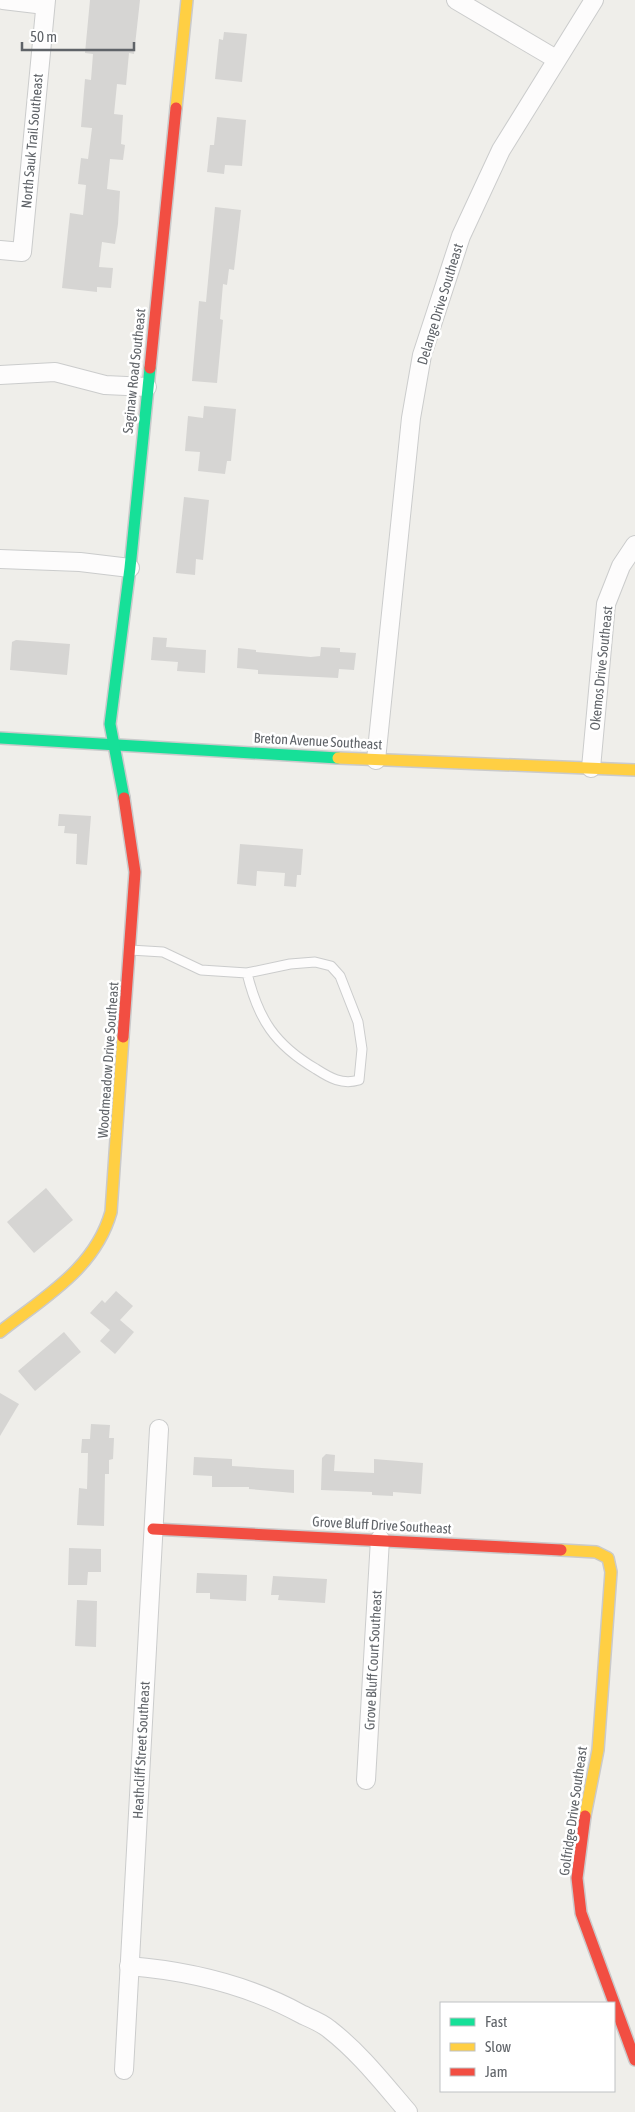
<svg xmlns="http://www.w3.org/2000/svg" width="635" height="2112" font-family="'Asap Condensed',sans-serif">
<style>
.building{fill:#d6d5d3}
.lines{fill:none;stroke-linecap:round;stroke-linejoin:round}
.lane-casing{stroke:#cbcccc;stroke-width:11}
.street-casing{stroke:#cbcccc;stroke-width:20}
.fast-casing{stroke:#cacacb;stroke-width:14}
.slow-casing{stroke:#cacacb;stroke-width:14}
.jam-casing{stroke:#cacacb;stroke-width:14}
.lane{stroke:#fdfcfc;stroke-width:9}
.street{stroke:#fdfcfc;stroke-width:18}
.fast{stroke:#16e098;stroke-width:11}
.slow{stroke:#ffcf43;stroke-width:11}
.jam{stroke:#f24e42;stroke-width:11}
.labels{text-anchor:middle;dominant-baseline:central;stroke-width:5;stroke-linejoin:round;paint-order:stroke}
.street-label{font-size:14px;fill:#5f6368;stroke:#fff}
</style>
<rect width="100%" height="100%" fill="#efeeea"/>
<g class="building">
<polygon points="90,0 140,0 134,54 129,53 126,85 117,84 114,114 123,115 121,144 125,145 123,160 110,159 107,189 120,191 118,224 115,244 102,242 99,267 113,268 111,288 97,287 97,292 62,288 70,213 83,215 86,185 78,184 81,158 88,159 92,128 81,127 85,79 91,80 93,54 85,53"/>
<polygon points="224,32 247,34 242,82 215,79 219,39 223,40"/>
<polygon points="217,117 246,120 242,166 225,165 224,174 207,172 210,145 214,145"/>
<polygon points="215,207 241,210 234,270 229,269 227,285 223,284 220,319 223,320 217,383 192,381 199,301 206,302"/>
<polygon points="204,406 236,409 231,461 227,461 225,474 198,471 200,452 185,451 188,416 203,418"/>
<polygon points="184,497 209,500 203,560 196,559 195,575 176,573"/>
<polygon points="153,637 167,638 166,647 206,650 205,673 177,671 178,662 151,660"/>
<polygon points="16,640 70,644 67,675 10,670 12,642"/>
<polygon points="321,647 340,648 340,652 356,653 354,670 339,669 338,678 258,674 258,670 237,668 238,648 256,650 256,652 311,657 320,656"/>
<polygon points="59,814 91,816 87,865 76,864 77,834 64,833 65,826 58,826"/>
<polygon points="240,844 303,849 301,875 297,875 296,887 284,886 285,873 257,871 256,886 237,884"/>
<polygon points="46,1188 73,1220 34,1253 7,1222"/>
<polygon points="116,1291 133,1306 120,1320 134,1332 115,1354 100,1341 110,1330 90,1313 102,1300 105,1303"/>
<polygon points="64,1332 81,1352 35,1391 18,1371"/>
<polygon points="0,1393 19,1404 0,1436"/>
<polygon points="91,1424 110,1425 109,1438 114,1438 113,1459 109,1460 109,1474 105,1474 104,1526 77,1525 79,1488 87,1489 88,1453 81,1453 82,1439 90,1439"/>
<polygon points="326,1454 335,1455 334,1471 374,1473 374,1459 423,1463 421,1494 393,1492 393,1496 372,1495 372,1492 321,1490 322,1458"/>
<polygon points="194,1457 232,1459 232,1466 294,1470 294,1493 249,1489 249,1487 212,1487 212,1476 193,1475"/>
<polygon points="69,1548 101,1549 101,1572 88,1572 87,1585 68,1585"/>
<polygon points="197,1573 247,1575 246,1601 210,1599 210,1593 196,1593"/>
<polygon points="273,1576 327,1579 325,1603 278,1600 279,1595 271,1595"/>
<polygon points="77,1600 97,1601 96,1647 75,1646"/>
</g>
<g class="lines">
<g class="lane-casing">
<path id="lane" d="M130 950 163 952 201 970 247 973 290 964 315 962 331 966 340 976 358 1022 362 1049 359 1080C342 1085 330 1078 316 1069 275 1045 258 1019 247 973"/>
</g>
<g class="street-casing">
<g id="street">
<polyline points="3,0 45,5"/>
<polyline points="456,0 556,59"/>
<polyline points="0,250 22,252 46,0"/>
<polyline points="0,375 55,372 105,385 147,387"/>
<polyline points="0,559 80,562 130,568"/>
<polyline points="376,760 411,418 422,355 461,236 501,150 594,0"/>
<polyline points="591,768 606,604 621,566 635,545"/>
<polyline points="366,1780 380,1539"/>
<path d="M129 1966C190 1971 249 1985 303 2015 312 2019 322 2023 329 2029 360 2053 383 2083 408 2112"/>
<polyline points="124,2070 159,1429"/>
</g>
</g>
<g class="fast-casing">
<g id="fast">
<polyline points="0,738 338,758"/>
<polyline points="124,798 110,724 130,568 150,368"/>
</g>
</g>
<g class="slow-casing">
<g id="slow">
<polyline points="176,108 187,0"/>
<polyline points="338,758 635,770"/>
<path d="M0 1332C44 1297 95 1269 111 1212L123 1037"/>
<polyline points="561,1550 596,1552 608,1558 611,1572 598,1750 585,1816"/>
</g>
</g>
<g class="jam-casing">
<g id="jam">
<polyline points="150,368 176,108"/>
<polyline points="123,1037 135,872 124,798"/>
<polyline points="153,1529 561,1550"/>
<polyline points="585,1816 577,1878 581,1913 635,2060"/>
</g>
</g>
<use href="#lane" class="lane"/>
<use href="#street" class="street"/>
<use href="#fast" class="fast"/>
<use href="#slow" class="slow"/>
<use href="#jam" class="jam"/>
</g>
<g class="labels">
<g class="street-label">
<text transform="translate(32 141) rotate(-85)">North Sauk Trail Southeast</text>
<text transform="translate(440 304) rotate(-73)">Delange Drive Southeast</text>
<text transform="translate(134 371) rotate(-84)">Saginaw Road Southeast</text>
<text transform="translate(601 668) rotate(-84)">Okemos Drive Southeast</text>
<text transform="translate(318 741) rotate(3)">Breton Avenue Southeast</text>
<text transform="translate(108 1060) rotate(-86)">Woodmeadow Drive Southeast</text>
<text transform="translate(382 1525) rotate(3)">Grove Bluff Drive Southeast</text>
<text transform="translate(373 1660) rotate(-87)">Grove Bluff Court Southeast</text>
<text transform="translate(141 1750) rotate(-87)">Heathcliff Street Southeast</text>
<text transform="translate(573 1811) rotate(-82)">Golfridge Drive Southeast</text>
</g>
</g>
<rect x="440" y="2002" width="175" height="90" fill="#ffffff" stroke="#bfc1c3"/>
<rect x="450" y="2018" width="25" height="8" fill="#16e098" stroke="#bfc1c3"/>
<text x="485" y="2027" font-size="15" fill="#5f6368">Fast</text>
<rect x="450" y="2043" width="25" height="8" fill="#ffcf43" stroke="#bfc1c3"/>
<text x="485" y="2052" font-size="15" fill="#5f6368">Slow</text>
<rect x="450" y="2068" width="25" height="8" fill="#f24e42" stroke="#bfc1c3"/>
<text x="485" y="2077" font-size="15" fill="#5f6368">Jam</text>
<path d="M22 42v8h112v-8" fill="none" stroke="#5f6368" stroke-width="2.5"/>
<text x="30" y="42" font-size="15" fill="#5f6368" stroke="#ffffff" stroke-width="4" paint-order="stroke">50 m</text>
</svg>
